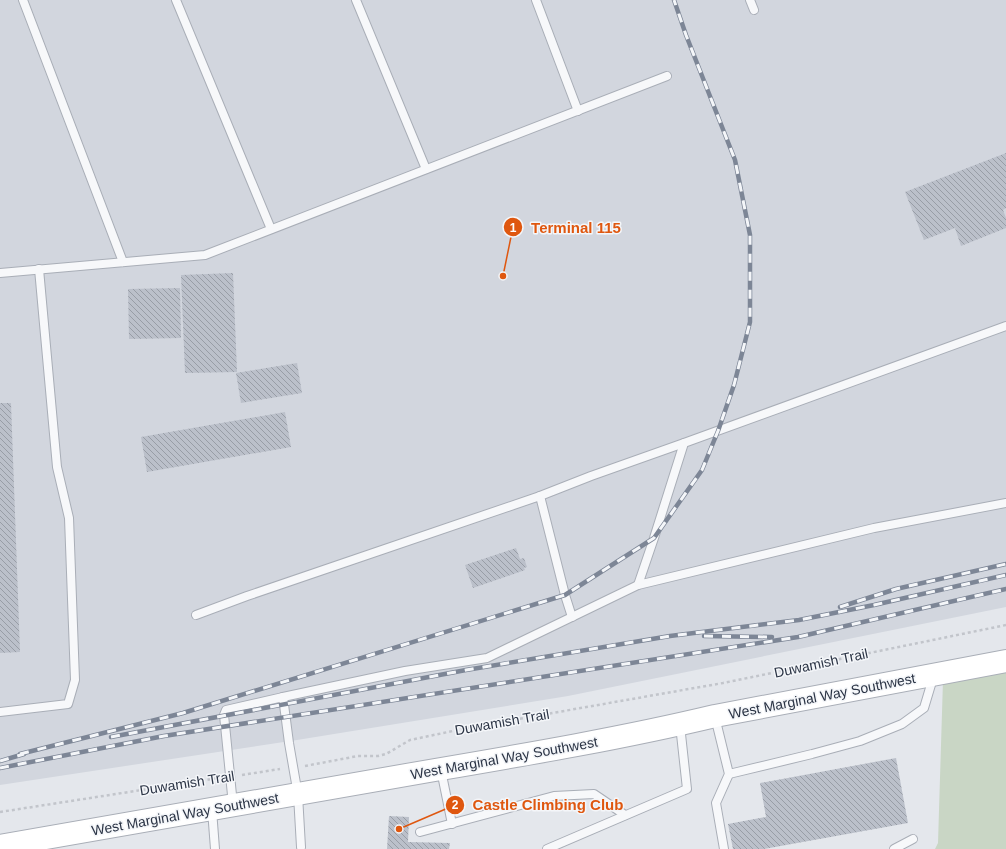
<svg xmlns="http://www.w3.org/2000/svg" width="1006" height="849" font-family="Arial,sans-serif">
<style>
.built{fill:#d2d6de}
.park{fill:#c9d6c5}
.building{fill:url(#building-back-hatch)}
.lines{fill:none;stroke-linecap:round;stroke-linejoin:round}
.lane-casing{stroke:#a9aeb7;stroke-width:10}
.secondary-casing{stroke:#a9aeb7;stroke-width:24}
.path{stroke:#c2c5cb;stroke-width:2.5;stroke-dasharray:3 3;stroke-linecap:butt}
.lane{stroke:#f7f8fa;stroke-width:8}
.secondary{stroke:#fff;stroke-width:22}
.rail-casing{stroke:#7d8696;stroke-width:4.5}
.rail{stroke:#f4f6f9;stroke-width:3;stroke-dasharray:9;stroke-linecap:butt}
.labels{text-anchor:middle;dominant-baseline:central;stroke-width:3;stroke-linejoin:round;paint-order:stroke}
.street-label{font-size:14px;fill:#2b3445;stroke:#f4f6f9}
.leader{fill:none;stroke:#df570f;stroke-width:1.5}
.callout-dot{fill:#df570f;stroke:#f4f6f9;stroke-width:1.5}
.mark-label{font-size:12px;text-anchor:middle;font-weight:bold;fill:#fff}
.callout-label{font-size:15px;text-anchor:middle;font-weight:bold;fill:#df570f;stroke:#f4f6f9;stroke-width:3;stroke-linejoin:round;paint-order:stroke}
</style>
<defs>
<pattern id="building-back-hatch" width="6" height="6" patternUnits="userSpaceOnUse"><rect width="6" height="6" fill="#bbc0ca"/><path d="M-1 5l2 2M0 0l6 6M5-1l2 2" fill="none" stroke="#989da6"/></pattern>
</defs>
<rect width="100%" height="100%" fill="#e4e7ec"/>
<polygon class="built" points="0,0 1006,0 1006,607 568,696 297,740 0,785"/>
<polygon class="park" points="1006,668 1006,849 935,849 938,843 943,680"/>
<g class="building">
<polygon points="1006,153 1006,208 1003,210 1006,218 1006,228 961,246 955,228 924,240 905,192"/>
<polygon points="233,273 237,372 185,373 181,275"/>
<polygon points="180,288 181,338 129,339 128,289"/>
<polygon points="297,363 302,393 241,403 236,373"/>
<polygon points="0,403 11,403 20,652 0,653"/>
<polygon points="285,412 291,447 147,472 141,437"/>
<polygon points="516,548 520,559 524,558 527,567 524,568 525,570 473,588 465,565"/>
<polygon points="896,758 908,823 764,849 733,849 728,824 766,817 760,783"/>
<polygon points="389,816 409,817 408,842 450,843 449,849 387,849"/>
</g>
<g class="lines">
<g class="lane-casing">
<g id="lane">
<polyline points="23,0 123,262"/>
<polyline points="176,0 271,229"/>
<polyline points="356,0 426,169"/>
<polyline points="536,0 578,111"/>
<polyline points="750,0 754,10"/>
<polyline points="0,273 205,255 667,76"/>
<polyline points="1006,326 684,443 654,538 638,585 874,528 1006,503"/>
<polyline points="540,496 591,476 684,443"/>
<polyline points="196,615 247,596 540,496 565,595 572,617"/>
<polyline points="0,712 68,704 75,680 69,518 57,467 39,269"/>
<polyline points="715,717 729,774 716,803 724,849"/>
<polyline points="441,770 452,824"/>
<polyline points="729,774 812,754 860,741 902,724 924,708 933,678"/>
<polyline points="233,805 224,715 226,710 283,697"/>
<polyline points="212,810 215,849"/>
<polyline points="420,832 554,796 594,794 625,815"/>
<polyline points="301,847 298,795 289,743 283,697 405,671 487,658 638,585"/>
<polyline points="547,849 687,789 680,725"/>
<polyline points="894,849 913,839"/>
</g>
</g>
<g class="secondary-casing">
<path id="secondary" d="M0 846C145 821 290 796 435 770 529 754 623 738 715 716L1006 661"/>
</g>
<g class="path">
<polyline points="305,766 358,756 378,756 386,754 410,740 467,728 723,683 1006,625"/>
<polyline points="242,775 280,769"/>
<polyline points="0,812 219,778"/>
</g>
<use href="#lane" class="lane"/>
<use href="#secondary" class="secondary"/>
<g class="rail-casing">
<g id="rail">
<polyline points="840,607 896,589 1006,564"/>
<polyline points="704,636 772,637"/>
<polyline points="111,737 466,670 670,636 799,620 874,605 1006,575"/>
<polyline points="20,754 183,713 565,595 654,538 702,470 718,431 734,385 750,322 750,235 735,160 686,35 674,0"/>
<polyline points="0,761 24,754"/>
<polyline points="0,768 164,736 798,637 1006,589"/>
</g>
</g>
<use href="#rail" class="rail"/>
</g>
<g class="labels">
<g class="street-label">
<text transform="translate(821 663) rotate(-12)">Duwamish Trail</text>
<text transform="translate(822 696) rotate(-11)">West Marginal Way Southwest</text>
<text transform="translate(502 722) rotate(-10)">Duwamish Trail</text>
<text transform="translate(504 758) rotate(-10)">West Marginal Way Southwest</text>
<text transform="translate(187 783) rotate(-9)">Duwamish Trail</text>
<text transform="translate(185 814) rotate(-10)">West Marginal Way Southwest</text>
</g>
</g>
<path class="leader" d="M503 276L513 227M399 829L455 805"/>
<g class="callout-dot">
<circle cx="503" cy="276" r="4"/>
<circle cx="399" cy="829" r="4"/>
<circle cx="513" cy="227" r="10"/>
<circle cx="455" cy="805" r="10"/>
</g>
<g class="mark-label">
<text x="513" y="232">1</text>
<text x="455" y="809">2</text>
</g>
<g class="callout-label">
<text x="576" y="233">Terminal 115</text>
<text x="548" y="810">Castle Climbing Club</text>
</g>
</svg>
